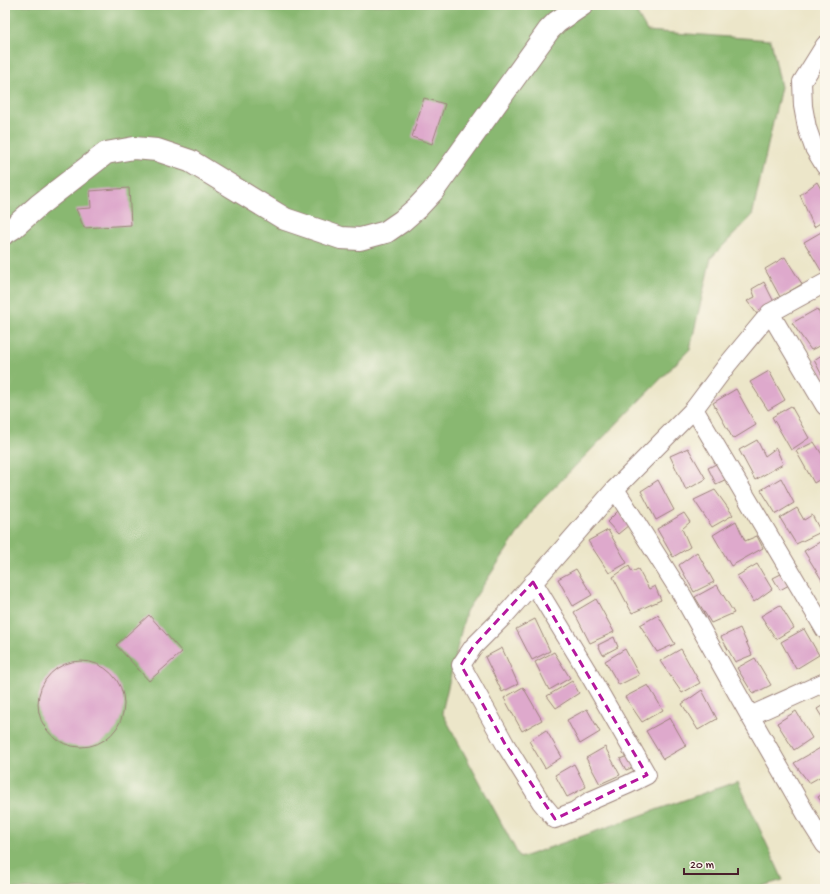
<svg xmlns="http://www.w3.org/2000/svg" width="830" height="894" font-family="'Gochi Hand',sans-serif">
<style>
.forest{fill:#89b871;stroke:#6a6c4e}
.building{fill:#dea9cc}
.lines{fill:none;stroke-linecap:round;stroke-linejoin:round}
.street-casing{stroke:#9b827a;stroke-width:20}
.secondary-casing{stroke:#9b827a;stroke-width:24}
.street{stroke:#fff;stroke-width:18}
.secondary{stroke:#fff;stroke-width:22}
.marked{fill:none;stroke:#b5179e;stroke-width:3;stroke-dasharray:8 5;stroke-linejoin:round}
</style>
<rect width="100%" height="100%" fill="#fbf7ec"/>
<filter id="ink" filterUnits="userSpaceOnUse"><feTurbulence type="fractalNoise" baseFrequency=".025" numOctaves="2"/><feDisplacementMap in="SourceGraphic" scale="8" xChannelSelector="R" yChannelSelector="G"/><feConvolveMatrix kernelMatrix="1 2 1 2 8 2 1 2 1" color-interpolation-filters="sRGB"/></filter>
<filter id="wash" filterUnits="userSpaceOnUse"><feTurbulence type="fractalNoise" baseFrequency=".012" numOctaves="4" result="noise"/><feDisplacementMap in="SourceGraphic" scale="16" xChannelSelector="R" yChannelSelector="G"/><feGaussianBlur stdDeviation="0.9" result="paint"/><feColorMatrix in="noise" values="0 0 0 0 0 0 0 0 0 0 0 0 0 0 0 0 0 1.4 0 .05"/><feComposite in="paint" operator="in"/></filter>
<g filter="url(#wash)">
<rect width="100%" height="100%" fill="#ece6c9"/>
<polygon class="forest" points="5,5 632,5 647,31 771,40 781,87 752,216 711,258 690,349 536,506 466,611 442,712 520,858 738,781 783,880 752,889 5,889"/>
<g id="blocks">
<g class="building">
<polygon points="424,98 445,104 432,144 412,137"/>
<polygon points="817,182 825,196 825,220 814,227 800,195"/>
<polygon points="129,188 131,225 84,228 76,209 91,208 90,191"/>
<polygon points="823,231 825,235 825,270 822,272 804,242"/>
<polygon points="785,257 802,284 780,297 765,269"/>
<polygon points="764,282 775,304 757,314 747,301 755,297 752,289"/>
<polygon points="817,309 825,323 825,343 811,350 792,323"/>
<polygon points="825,353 825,381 814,360"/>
<polygon points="769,371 785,400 768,410 750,382"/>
<polygon points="736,389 756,425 733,439 713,403"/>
<polygon points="791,406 809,438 791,450 772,417"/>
<polygon points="757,440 765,456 776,448 783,464 755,480 739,450"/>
<polygon points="814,442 825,459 825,476 814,483 796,451"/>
<polygon points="688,448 706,479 686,490 670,456"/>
<polygon points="720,462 729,478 716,484 708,468"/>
<polygon points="781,478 794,503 776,514 761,490"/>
<polygon points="658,480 674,510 656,520 641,491"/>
<polygon points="715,490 733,515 712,527 694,500"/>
<polygon points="797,508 804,520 812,515 821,532 796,544 780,518"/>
<polygon points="618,511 629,525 618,534 607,522"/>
<polygon points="684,513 690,522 682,529 690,547 673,557 657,529"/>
<polygon points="736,521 745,541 757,536 763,548 731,566 713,535"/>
<polygon points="608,530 627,563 609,573 588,541"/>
<polygon points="825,539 825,585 804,551"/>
<polygon points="697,552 714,582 694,592 679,565"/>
<polygon points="757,564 772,589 754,602 737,576"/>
<polygon points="629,566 632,572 638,569 649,589 655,586 661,600 632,613 613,577"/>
<polygon points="576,569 592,595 573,606 558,579"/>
<polygon points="781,574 789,585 780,590 773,578"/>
<polygon points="717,585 734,613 711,623 695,597"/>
<polygon points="596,599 614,632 590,643 574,612"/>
<polygon points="780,605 794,628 776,639 761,616"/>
<polygon points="149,615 182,652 149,681 116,645"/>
<polygon points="658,615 675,644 657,652 640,625"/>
<polygon points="535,619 550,651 532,660 516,629"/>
<polygon points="740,628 752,655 735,662 721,637"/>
<polygon points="804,629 819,655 796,669 781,642"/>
<polygon points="614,637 618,647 603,655 598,645"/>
<polygon points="502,648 518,684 502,692 485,657"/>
<polygon points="625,649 639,675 619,685 605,661"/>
<polygon points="681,649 700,683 682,693 660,661"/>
<polygon points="554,652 570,678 549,690 535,662"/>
<polygon points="755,658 771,685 753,694 737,668"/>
<circle cx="81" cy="704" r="43"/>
<polygon points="572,681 579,693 556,708 547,696"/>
<polygon points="648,685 663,710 642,722 625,697"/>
<polygon points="523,687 542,720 522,731 504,698"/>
<polygon points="702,690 717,719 698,730 682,704"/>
<polygon points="825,704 825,722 817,709"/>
<polygon points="587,709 600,732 580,744 567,720"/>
<polygon points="796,711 812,738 794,750 777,723"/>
<polygon points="670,718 686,746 663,759 646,731"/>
<polygon points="546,730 562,757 545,768 529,741"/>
<polygon points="605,747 620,775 600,784 586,758"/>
<polygon points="822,747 825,752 825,774 809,783 794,763"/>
<polygon points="630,755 634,767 626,770 620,759"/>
<polygon points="574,764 586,787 567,797 555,775"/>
<polygon points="825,792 825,807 818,797"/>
</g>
</g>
</g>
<g filter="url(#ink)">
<use href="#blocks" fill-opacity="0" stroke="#9b827a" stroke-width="1"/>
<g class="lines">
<g class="street-casing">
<g id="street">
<polyline points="825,45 802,82 803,106 807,128 814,148 825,166"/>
<polyline points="770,313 825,406"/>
<polyline points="694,409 825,630"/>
<polyline points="615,489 682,595 750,716 813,826 825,845"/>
<polyline points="533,582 590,676 647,775 629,784 590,801 575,811 555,819 541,802 505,744 461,665 473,647 506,614 615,489 694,409 727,365 770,313 825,283"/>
<polyline points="750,716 825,682"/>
</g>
</g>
<g class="secondary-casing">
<polyline id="secondary" points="5,233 13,228 39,205 106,153 134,148 157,150 190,161 285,219 341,238 360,239 386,232 402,221 418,207 433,191 549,30 557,22 582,5"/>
</g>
<use href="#street" class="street"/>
<use href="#secondary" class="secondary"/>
</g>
</g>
<path class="marked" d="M533 582 647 775 555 819 505 744 461 665 473 647Z"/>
<rect width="830" height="894" fill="none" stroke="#fbf7ec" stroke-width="20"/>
<path d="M684 868v6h54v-6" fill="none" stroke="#4a1f2b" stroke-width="2"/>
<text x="690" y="868" font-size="12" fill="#4a1f2b" stroke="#fbf7ec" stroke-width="3" paint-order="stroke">20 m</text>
</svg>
